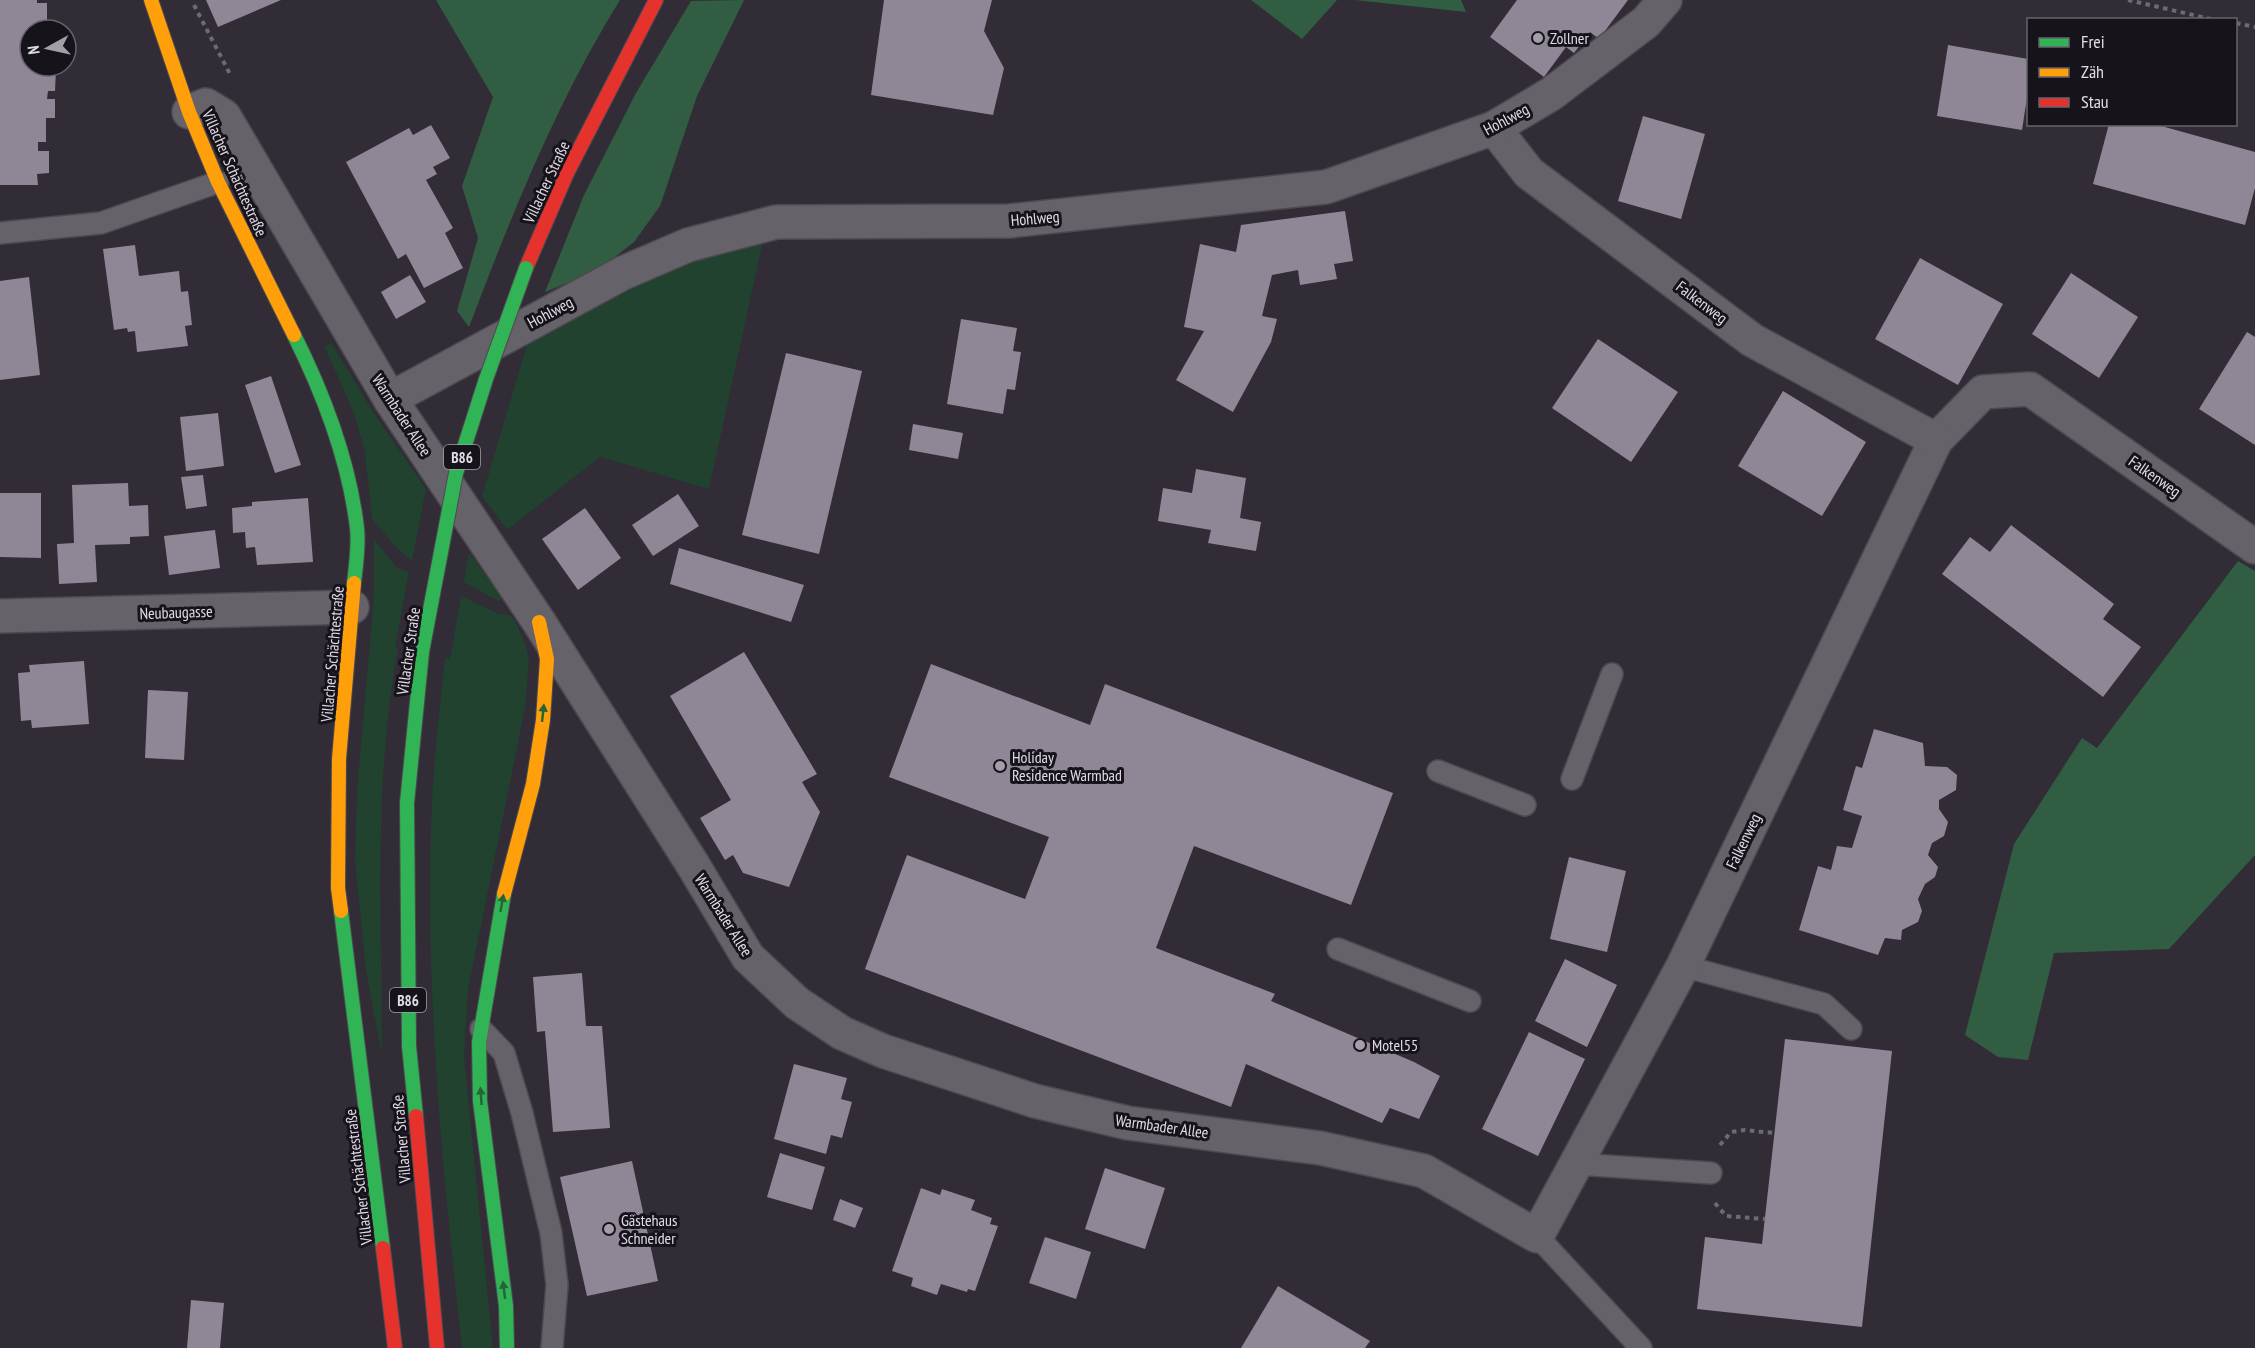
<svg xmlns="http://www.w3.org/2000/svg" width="2255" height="1348" font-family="'PT Sans Narrow',sans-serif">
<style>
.green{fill:#20422e}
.forest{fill:#315e43}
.building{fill:#8f8796}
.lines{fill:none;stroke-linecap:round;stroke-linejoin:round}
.lane-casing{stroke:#4e4951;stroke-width:24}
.street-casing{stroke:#4e4951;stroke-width:36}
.fast-casing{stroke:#4e4951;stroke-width:16}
.slow-casing{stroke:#4e4951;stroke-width:16}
.jam-casing{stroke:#4e4951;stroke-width:16}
.path{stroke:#6d6a70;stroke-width:4;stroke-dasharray:4.5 4.5;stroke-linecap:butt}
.lane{stroke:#666269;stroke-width:21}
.street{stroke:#666269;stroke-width:33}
.fast{stroke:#30b455;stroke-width:14}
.slow{stroke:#ff9f0a;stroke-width:14}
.jam{stroke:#e5322d;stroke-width:14}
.fast-bridge-casing{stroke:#4e4951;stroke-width:16;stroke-linecap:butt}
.fast-bridge{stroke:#30b455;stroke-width:14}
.oneway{fill:#246438}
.poi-dot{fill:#a39ea8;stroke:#17131b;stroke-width:2}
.labels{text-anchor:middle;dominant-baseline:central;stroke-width:6;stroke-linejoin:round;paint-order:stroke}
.shield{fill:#17131b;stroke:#a49fa9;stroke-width:1.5}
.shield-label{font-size:15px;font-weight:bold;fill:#e1dbe6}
.poi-label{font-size:16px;fill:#e1dbe6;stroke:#17131b;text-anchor:start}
.street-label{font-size:16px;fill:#e1dbe6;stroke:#17131b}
</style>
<rect width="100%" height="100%" fill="#312c36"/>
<g class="green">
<polygon points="764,236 709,489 600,457 507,530 482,496 531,331 693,260"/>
<polygon points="331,343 374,413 426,489 412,561 395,546 372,519 365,452 355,416 325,347"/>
<path d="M374 539 397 568 409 572 395 647 398 648C373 784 382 919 382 1056L366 970 355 861 357 792 374 595Z"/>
<polygon points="469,552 502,598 498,601 464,582"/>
<path d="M461 596 499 614 509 615 515 620 526 646 529 662 525 708 468 990 464 1056 493 1348H462C443 1176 426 1004 431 830 432 773 439 715 445 658L450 659Z"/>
</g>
<g class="forest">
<path d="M436 0H620C556 103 512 214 469 327L457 311 478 238 462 186 493 97Z"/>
<polygon points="744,0 697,96 660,206 634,242 597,271 545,292 584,195 636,93 691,1"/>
<polygon points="1251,0 1337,0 1302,39"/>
<polygon points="1355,0 1461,0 1466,12"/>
<polygon points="2238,561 2255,571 2255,855 2169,949 2054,953 2028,1060 1998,1057 1965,1035 2014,844 2082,738 2097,748"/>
</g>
<g class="building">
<polygon points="0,0 37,0 37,3 47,3 47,25 56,25 56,30 30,30 30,66 46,66 46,69 56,69 55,91 48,91 47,99 55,99 55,118 46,118 46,142 38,142 38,151 49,151 49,173 37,174 38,185 0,185"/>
<polygon points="206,0 281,0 218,27"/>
<polygon points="884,0 992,0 984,31 1004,68 993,115 871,95"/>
<polygon points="1517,0 1628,0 1599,39 1590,32 1574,53 1566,47 1544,77 1490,37"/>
<polygon points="1948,45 2028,59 2028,91 2022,130 1937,116"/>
<polygon points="1643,116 1705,134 1681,219 1618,201"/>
<polygon points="2109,124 2154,124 2255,152 2255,188 2245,225 2093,184"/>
<polygon points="431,125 450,158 433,167 437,174 426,180 453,228 445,233 463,268 424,288 406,254 398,259 346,162 409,128 413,135"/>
<polygon points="1345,211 1353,261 1334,264 1337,279 1300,285 1298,270 1272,275 1262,316 1277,319 1271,342 1233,412 1176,380 1204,331 1184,327 1200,244 1236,252 1241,225"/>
<polygon points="135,245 139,276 179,271 181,292 188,291 192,325 185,326 188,346 137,352 135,331 128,332 127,328 114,330 103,249"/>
<polygon points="1920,258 2003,304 1958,385 1875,339"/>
<polygon points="2071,273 2138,317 2099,378 2032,334"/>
<polygon points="410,275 426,302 396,319 381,292"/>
<polygon points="29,277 40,375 0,380 0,281"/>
<polygon points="961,319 1017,328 1013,351 1021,352 1015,390 1007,389 1003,414 947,404"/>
<polygon points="2247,332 2255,337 2255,445 2199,409"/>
<polygon points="1598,339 1678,392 1631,462 1552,408"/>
<polygon points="786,353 862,371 819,554 742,535"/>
<polygon points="271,376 301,465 275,473 245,385"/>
<polygon points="1783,391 1866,442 1822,516 1738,466"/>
<polygon points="218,413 224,466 186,471 180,417"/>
<polygon points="913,424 963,433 958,459 909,450"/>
<polygon points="1196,469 1246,478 1240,518 1261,522 1256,551 1208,543 1211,530 1158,521 1163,488 1192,493"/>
<polygon points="203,475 207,506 186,509 181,477"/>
<polygon points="128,483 129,506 148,505 149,536 130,537 130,544 95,545 97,582 59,584 57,544 74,543 72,485"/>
<polygon points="0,493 41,493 41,558 0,557"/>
<polygon points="678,494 699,526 653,556 632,525"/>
<polygon points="308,498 313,562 257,565 255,547 246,548 245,532 233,533 232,508 252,506 252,502"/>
<polygon points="585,508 621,558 578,590 542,539"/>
<polygon points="2011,525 2114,604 2103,619 2141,647 2103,697 1942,574 1970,537 1990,552"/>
<polygon points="215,530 220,568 169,575 164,536"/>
<polygon points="679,548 804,585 791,622 670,584"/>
<polygon points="744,652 817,774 802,782 820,812 789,887 743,873 733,855 725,860 700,818 731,800 670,696"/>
<polygon points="84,661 89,724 32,728 31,720 21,721 18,673 30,672 29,665"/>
<polygon points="931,664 1090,725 1105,684 1393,793 1351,905 1194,846 1156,948 1275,994 1271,1001 1414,1062 1440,1076 1419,1119 1390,1108 1382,1123 1246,1064 1231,1107 865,969 907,855 1025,899 1049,837 889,777"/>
<polygon points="148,690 188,692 184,760 145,758"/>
<polygon points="1874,729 1923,743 1925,766 1947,767 1957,775 1956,790 1939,800 1939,809 1948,822 1944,836 1932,843 1928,855 1938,867 1935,877 1925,884 1918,899 1922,911 1918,922 1902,930 1901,940 1885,938 1878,955 1799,930 1818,866 1831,870 1837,846 1852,848 1862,816 1843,810 1856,766 1862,768"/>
<polygon points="1569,857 1626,871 1607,952 1550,939"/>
<polygon points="1565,959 1617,985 1587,1047 1535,1021"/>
<polygon points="582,973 586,1026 602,1026 610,1128 553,1132 545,1031 537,1032 533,977"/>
<polygon points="1529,1032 1585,1059 1538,1156 1482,1129"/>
<polygon points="1785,1039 1892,1051 1862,1327 1697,1309 1705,1237 1762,1244"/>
<polygon points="794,1064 847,1078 841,1099 852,1102 842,1138 831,1135 826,1154 774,1139"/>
<polygon points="780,1153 825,1167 812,1210 767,1197"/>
<polygon points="632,1161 658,1281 587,1296 560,1177"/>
<polygon points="1105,1168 1165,1188 1145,1249 1085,1229"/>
<polygon points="921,1188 940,1195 942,1189 975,1200 971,1210 992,1218 990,1224 998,1226 975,1291 968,1289 967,1292 941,1284 937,1295 911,1286 913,1278 892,1271"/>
<polygon points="840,1199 863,1208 855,1228 833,1220"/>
<polygon points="1045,1237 1091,1252 1076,1299 1029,1283"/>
<polygon points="1278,1286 1370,1341 1365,1348 1241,1348"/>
<polygon points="191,1300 224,1303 220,1348 187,1348"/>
</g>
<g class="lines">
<g class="lane-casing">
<g id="lane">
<polyline points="0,233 101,223 218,182"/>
<polyline points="1438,771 1525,805"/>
<polyline points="1572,779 1612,674"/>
<polyline points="1338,949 1470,1001"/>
<polyline points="1683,966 1824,1004 1851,1029"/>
<polyline points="481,1029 504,1053 522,1113 551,1233 557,1285 552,1348"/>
<polyline points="1576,1164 1711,1173"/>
<polyline points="1537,1236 1641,1348"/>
</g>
</g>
<g class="street-casing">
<g id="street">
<polyline points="189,112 206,105 224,116 390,399 539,622 693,865 748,957 797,1003 842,1033 883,1051 1035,1101 1128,1123 1320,1148 1424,1171 1537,1236 1683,966 1936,440 1983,392 2030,389 2255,547"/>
<polyline points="1494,128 1529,173 1752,340 1936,440"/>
<polyline points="390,399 623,273 688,245 776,222 1009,221 1326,187 1494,128 1551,94 1646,22 1665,0"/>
<polyline points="0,616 352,607"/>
</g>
</g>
<g class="fast-casing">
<g id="fast">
<path d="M294 335C324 395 349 460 357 528 359 546 356 565 354 583"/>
<polyline points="504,894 479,1042 480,1101 506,1306 507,1348"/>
<polyline points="341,911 383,1248"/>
<polyline points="416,1116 409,1046 407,803 422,652"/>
</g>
</g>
<g class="slow-casing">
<g id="slow">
<polyline points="151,0 189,112 218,182 294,335"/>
<polyline points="504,894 533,784 543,720 547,659 539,622"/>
<polyline points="341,911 338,888 339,759 354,583"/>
</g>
</g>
<g class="jam-casing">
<g id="jam">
<polyline points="526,268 567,173 656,0"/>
<polyline points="416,1116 437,1348"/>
<polyline points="383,1248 395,1348"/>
</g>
</g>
<g class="path">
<polyline points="2128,0 2215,20"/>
<polyline points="194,5 231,76"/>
<polyline points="2236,23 2255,27"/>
<polyline points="1720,1145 1731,1132 1745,1130 1774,1133"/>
<polyline points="1715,1203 1726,1216 1765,1219"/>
</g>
<use href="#lane" class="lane"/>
<use href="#street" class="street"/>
<use href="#fast" class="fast"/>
<use href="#slow" class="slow"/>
<use href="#jam" class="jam"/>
<g class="fast-bridge-casing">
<polyline id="fast-bridge" points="422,652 456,473 486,379 526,268"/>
</g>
<use href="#fast-bridge" class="fast-bridge"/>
</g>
<defs><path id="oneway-solid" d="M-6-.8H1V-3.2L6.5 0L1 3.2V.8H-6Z" transform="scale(1.5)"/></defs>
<g class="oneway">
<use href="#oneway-solid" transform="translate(543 713) rotate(-84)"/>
<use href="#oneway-solid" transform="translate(502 903) rotate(-80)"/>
<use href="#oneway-solid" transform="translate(481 1096) rotate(-94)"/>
<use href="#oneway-solid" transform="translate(504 1290) rotate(-97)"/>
</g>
<g class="poi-dot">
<circle cx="1538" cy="38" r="6"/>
<circle cx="1000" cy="766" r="6"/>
<circle cx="1360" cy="1045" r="6"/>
<circle cx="609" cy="1229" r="6"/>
</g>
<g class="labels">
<g class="shield">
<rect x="444" y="445" width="36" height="24" rx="4.5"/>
<rect x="390" y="988" width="36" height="24" rx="4.5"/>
</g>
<g class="shield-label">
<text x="462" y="457">B86</text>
<text x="408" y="1000">B86</text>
</g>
<g class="poi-label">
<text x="1550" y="38">Zollner</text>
<text x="1012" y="757">Holiday<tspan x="1012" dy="18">Residence Warmbad</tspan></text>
<text x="1372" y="1045">Motel55</text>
<text x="621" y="1220">Gästehaus<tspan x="621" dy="18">Schneider</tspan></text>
</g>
<g class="street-label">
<text transform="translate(1506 119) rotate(-28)">Hohlweg</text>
<text transform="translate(235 173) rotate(66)">Villacher Schächtestraße</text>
<text transform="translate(546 182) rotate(-65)">Villacher Straße</text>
<text transform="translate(1035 218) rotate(-5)">Hohlweg</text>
<text transform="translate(1702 302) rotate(37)">Falkenweg</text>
<text transform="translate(550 312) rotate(-28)">Hohlweg</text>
<text transform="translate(402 415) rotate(57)">Warmbader Allee</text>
<text transform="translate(2155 476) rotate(35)">Falkenweg</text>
<text transform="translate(176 612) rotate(-2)">Neubaugasse</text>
<text transform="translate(408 651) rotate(-82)">Villacher Straße</text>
<text transform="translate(332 654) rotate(-85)">Villacher Schächtestraße</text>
<text transform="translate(1743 841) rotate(-64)">Falkenweg</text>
<text transform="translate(724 915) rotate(58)">Warmbader Allee</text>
<text transform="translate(1162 1126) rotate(8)">Warmbader Allee</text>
<text transform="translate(401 1139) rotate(-95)">Villacher Straße</text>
<text transform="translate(358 1177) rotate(-97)">Villacher Schächtestraße</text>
</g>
</g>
<rect x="2027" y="18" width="210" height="108" fill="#17131b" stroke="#68636c" stroke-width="1.5"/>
<rect x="2039" y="38" width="30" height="9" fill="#30b455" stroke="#68636c" stroke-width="1.5"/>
<text x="2081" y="48" font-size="18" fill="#e1dbe6">Frei</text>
<rect x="2039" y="68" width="30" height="9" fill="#ff9f0a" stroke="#68636c" stroke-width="1.5"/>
<text x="2081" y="78" font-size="18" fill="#e1dbe6">Zäh</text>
<rect x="2039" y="98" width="30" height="9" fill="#e5322d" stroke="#68636c" stroke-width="1.5"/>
<text x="2081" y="108" font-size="18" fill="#e1dbe6">Stau</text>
<g transform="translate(48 48) rotate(262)"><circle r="28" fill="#17131b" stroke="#68636c" stroke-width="1.5"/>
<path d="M0-4.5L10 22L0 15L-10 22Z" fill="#a39ea8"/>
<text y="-9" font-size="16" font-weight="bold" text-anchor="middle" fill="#e1dbe6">N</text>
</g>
</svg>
